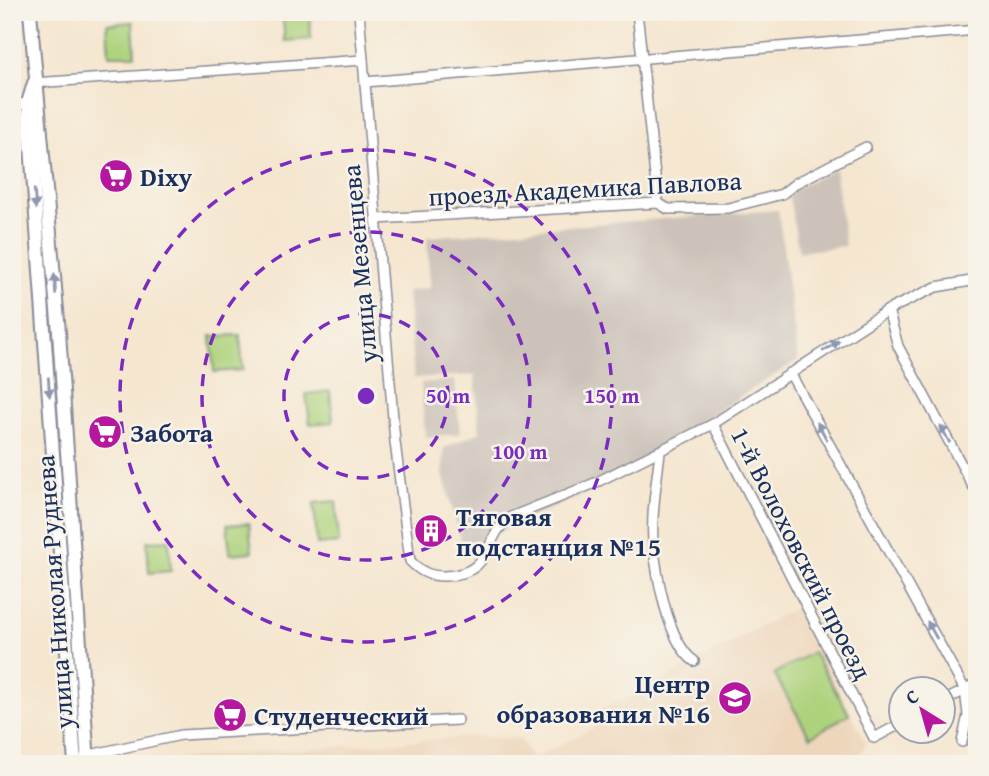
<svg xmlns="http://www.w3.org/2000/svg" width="989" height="776" font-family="'Gentium Book Plus',serif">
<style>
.built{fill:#eed6bb}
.industrial{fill:#ccc2b9}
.green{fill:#add27b;stroke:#64806c;stroke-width:2}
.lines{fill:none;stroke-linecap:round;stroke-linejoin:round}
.street-casing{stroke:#888a96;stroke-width:12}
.secondary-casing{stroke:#888a96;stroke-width:16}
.street{stroke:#fff;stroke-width:9}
.secondary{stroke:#fff;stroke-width:12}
.oneway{fill:#8d97ae}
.ring{fill:none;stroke:#7b2cbf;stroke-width:3.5;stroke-dasharray:12 9}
.labels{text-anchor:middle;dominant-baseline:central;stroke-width:5;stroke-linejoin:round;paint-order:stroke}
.poi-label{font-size:26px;font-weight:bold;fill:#1b2f5e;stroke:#f7f3e8;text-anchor:start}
.street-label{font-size:26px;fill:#1b2f5e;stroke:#f7f3e8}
.centre{fill:#7b2cbf;stroke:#f7f3e8;stroke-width:3.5}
.ring-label{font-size:21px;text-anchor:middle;font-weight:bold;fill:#7b2cbf;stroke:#f7f3e8;stroke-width:5;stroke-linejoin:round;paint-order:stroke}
</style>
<rect width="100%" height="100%" fill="#f7f3e8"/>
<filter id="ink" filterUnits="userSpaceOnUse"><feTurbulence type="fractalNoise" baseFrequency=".0143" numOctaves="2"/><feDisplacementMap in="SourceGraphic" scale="14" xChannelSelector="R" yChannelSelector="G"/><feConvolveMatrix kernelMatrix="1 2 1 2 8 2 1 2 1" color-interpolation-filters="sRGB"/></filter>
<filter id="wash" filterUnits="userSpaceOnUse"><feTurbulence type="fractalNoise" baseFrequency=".00686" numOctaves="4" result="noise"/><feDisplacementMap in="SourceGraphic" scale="28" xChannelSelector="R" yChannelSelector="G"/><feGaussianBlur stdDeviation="1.57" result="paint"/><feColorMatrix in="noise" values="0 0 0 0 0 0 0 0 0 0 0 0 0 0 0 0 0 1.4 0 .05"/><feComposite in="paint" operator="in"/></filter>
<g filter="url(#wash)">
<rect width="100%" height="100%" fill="#f5e6cf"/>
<polygon class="built" points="796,607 866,743 857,764 112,764 478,736 521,739 532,759 597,726 593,714 662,681"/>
<g class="industrial">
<polygon points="835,169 845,246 799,252 789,197 797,188"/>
<polygon points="778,210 798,360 595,489 463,548 443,474 444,448 480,432 475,375 414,378 407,291 430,288 427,237"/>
<polygon points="455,380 460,434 425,437 421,383"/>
</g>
<g class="green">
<polygon points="282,12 310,12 311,39 285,41"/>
<polygon points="133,22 135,55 109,55 107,24"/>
<polygon points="240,335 243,370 214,372 211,336"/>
<polygon points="330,391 333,422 310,424 306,394"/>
<polygon points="336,501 339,543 317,545 314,503"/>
<polygon points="249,523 252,552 230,554 227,525"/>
<polygon points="169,540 171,571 149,573 147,541"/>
<polygon points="813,652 849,714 810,737 774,674"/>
</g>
</g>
<g filter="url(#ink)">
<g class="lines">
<g class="street-casing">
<g id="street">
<path d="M359 12 395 442 410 561C421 572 429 576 444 576 496 574 482 536 511 517L595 483 713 424 888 310 936 287 977 280"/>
<polyline points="637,12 658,203"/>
<polyline points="365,82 977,30"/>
<polyline points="34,83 363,60"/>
<polyline points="12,105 28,103"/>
<polyline points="376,219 658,203 668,209 728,208 782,194 796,183 866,147"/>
<polyline points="888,310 898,346 977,494"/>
<polyline points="790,373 965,690 944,701"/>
<polyline points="713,424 874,738 902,723"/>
<path d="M660 452C657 480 651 512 653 540 656 572 667 642 694 661"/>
<polyline points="962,742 968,715 965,690 977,683"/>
<polyline points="85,756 181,735 458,720"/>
</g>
</g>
<g class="secondary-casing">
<g id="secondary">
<polyline points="30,12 59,332 88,764"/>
<polyline points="34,83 28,103 75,764"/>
</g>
</g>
<use href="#street" class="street"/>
<use href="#secondary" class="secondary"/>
</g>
<defs><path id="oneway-solid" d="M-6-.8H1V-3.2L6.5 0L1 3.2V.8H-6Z" transform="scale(1.75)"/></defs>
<g class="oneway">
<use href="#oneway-solid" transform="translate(35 199) rotate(86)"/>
<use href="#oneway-solid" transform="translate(55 284) rotate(-94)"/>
<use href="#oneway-solid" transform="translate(831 346) rotate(-32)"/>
<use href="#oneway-solid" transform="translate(49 387) rotate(86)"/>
<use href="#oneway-solid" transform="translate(822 431) rotate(-119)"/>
<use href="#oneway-solid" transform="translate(945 434) rotate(-118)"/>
<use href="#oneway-solid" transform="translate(932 630) rotate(-119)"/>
</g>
</g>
<g class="ring">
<circle cx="366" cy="396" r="82"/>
<circle cx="366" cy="396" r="164"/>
<circle cx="366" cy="396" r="246"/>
</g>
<defs>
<g id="supermarket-disc" transform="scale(1.75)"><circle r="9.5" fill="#b5179e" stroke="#f7f3e8"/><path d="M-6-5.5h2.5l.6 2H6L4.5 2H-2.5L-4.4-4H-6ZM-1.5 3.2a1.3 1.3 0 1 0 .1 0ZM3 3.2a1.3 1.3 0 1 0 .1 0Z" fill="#fff"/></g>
<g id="building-disc" transform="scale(1.75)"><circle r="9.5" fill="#b5179e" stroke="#f7f3e8"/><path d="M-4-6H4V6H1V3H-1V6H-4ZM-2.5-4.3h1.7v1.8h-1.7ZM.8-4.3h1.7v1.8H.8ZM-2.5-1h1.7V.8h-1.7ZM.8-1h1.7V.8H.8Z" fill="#fff"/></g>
<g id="school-disc" transform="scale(1.75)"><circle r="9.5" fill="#b5179e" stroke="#f7f3e8"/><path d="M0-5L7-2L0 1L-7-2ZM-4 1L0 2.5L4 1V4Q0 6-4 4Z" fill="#fff"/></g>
</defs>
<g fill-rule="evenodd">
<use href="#supermarket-disc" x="116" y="176"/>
<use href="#supermarket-disc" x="105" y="432"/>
<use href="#building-disc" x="431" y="531"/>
<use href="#school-disc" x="735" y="698"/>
<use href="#supermarket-disc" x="230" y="715"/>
</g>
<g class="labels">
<g class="poi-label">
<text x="140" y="176">Dixy</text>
<text x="130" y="432">Забота</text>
<text x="456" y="516">Тяговая<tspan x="456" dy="30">подстанция №15</tspan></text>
<text x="710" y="683" text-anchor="end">Центр<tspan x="710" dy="30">образования №16</tspan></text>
<text x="254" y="715">Студенческий</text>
</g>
<g class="street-label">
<text transform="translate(585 188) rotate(-3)">проезд Академика Павлова</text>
<text transform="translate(359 264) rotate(-95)">улица Мезенцева</text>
<text transform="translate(802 553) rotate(63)">1-й Волоховский проезд</text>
<text transform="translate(54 592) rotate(-94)">улица Николая Руднева</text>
</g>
</g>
<circle cx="366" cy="396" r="10" class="centre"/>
<g class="ring-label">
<text x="448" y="403">50 m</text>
<text x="612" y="403">150 m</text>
<text x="520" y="459">100 m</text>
</g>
<rect width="989" height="776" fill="none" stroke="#f7f3e8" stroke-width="42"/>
<g transform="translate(922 710) rotate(323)"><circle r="33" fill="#f7f3e8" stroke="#9fa5b1" stroke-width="2"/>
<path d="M0-5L12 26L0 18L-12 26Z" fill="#b5179e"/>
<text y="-10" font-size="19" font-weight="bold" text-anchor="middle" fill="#1b2f5e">С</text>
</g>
</svg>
